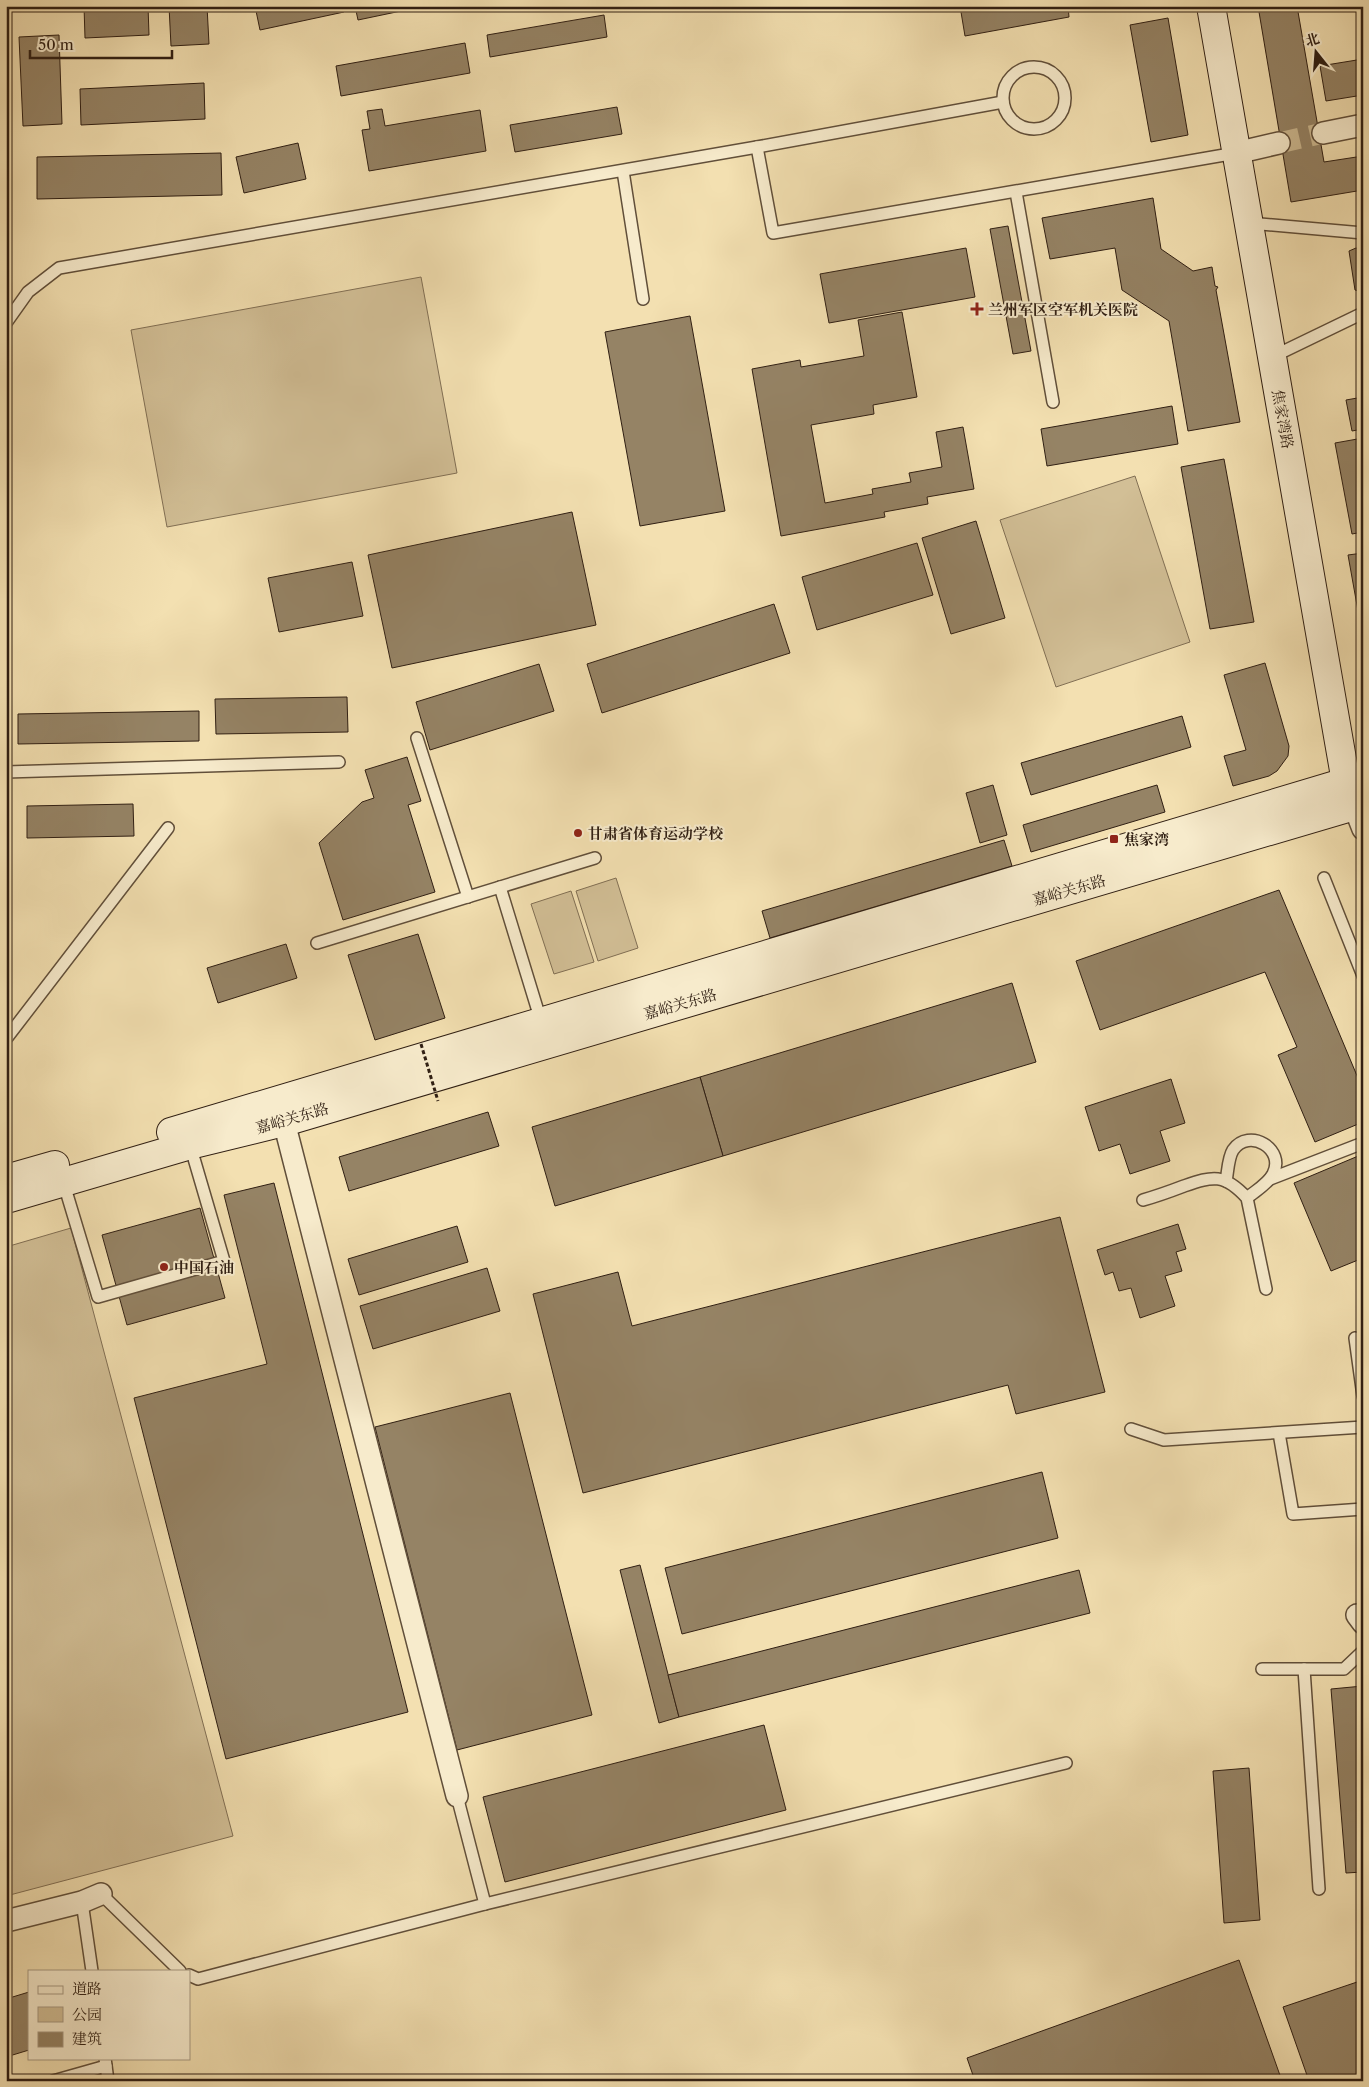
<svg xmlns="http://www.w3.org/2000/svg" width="1369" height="2087" font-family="'Libre Caslon Text','Noto Serif SC',serif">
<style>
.green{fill:#d2bf96;stroke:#816f54}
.building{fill:#958365;stroke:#301f13}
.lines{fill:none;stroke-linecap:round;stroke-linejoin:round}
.street-tunnel{stroke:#ccb991;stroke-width:21;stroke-dasharray:21 11;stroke-linecap:butt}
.lane-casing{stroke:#614f3a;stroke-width:14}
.street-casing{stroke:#614f3a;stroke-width:24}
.secondary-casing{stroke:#301f13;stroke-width:30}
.lane{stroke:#f7ebcc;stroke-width:11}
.street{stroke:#f7ebcc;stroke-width:21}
.secondary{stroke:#f7ebcc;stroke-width:28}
.path-bridge{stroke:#301f13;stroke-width:3;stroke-dasharray:4 2.5;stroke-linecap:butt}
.poi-dot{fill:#8f2418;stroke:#f7ebcc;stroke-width:2}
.labels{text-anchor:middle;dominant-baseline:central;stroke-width:4;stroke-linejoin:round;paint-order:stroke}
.poi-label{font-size:15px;font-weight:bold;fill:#301f13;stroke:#f7ebcc;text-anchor:start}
.street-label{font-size:15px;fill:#301f13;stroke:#f7ebcc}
</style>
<rect width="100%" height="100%" fill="#f3e0b1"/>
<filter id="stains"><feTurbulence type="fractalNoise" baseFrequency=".004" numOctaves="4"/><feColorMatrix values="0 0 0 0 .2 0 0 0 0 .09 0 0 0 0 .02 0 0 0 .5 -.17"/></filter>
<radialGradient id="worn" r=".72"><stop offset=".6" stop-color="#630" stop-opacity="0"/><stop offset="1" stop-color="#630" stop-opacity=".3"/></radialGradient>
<g class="green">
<polygon points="421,277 457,473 167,527 131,330"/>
<polygon points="1135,476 1190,642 1056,687 1000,520"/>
<polygon points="616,878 638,948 598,961 576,891"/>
<polygon points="571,891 594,962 554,974 531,904"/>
<polygon points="71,1228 233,1836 6,1896 6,1247"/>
</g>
<g class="building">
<polygon points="84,6 148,6 149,35 85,38"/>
<polygon points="169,6 207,6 209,44 171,46"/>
<polygon points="255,6 343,6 344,12 260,30"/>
<polygon points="355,6 425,6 358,20"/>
<polygon points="960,6 1068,6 1069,17 965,36"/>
<polygon points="1258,6 1297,6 1324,162 1363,156 1363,190 1291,202"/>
<polygon points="604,15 607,37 490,57 487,35"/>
<polygon points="1168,18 1188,135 1151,142 1130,25"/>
<polygon points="59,35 62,124 23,126 19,37"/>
<polygon points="465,43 470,73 341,96 336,66"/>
<polygon points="1363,59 1363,95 1326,101 1320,66"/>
<polygon points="204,83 205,119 81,125 80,89"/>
<polygon points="617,107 622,134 515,152 510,125"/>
<polygon points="382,109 385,126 480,110 486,151 369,171 362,130 370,129 367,111"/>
<polygon points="298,143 306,179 244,193 236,157"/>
<polygon points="221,153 222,195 37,199 37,157"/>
<polygon points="1153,198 1161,249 1193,271 1212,267 1215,286 1218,287 1216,290 1240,422 1188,431 1169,321 1122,290 1115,248 1050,259 1042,218"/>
<polygon points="1008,226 1031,351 1013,354 990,229"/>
<polygon points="966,248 975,297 829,323 820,274"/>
<polygon points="1356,248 1363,249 1362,292 1355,290 1349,251"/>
<polygon points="902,312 917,397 873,405 874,414 811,425 825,503 873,494 872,489 911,482 909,473 942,467 936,432 963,427 974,489 927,497 928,504 884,512 885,517 781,536 752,369 800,360 801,367 864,356 858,320"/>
<polygon points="690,316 725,511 640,526 605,332"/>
<polygon points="1363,397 1363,429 1352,431 1346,400"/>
<polygon points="1172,406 1178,444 1047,466 1041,429"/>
<polygon points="1363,438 1363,532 1352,534 1335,443"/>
<polygon points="1224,459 1254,622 1210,629 1181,467"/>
<polygon points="572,512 596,625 392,668 368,555"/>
<polygon points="976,521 1005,618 951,634 922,538"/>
<polygon points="917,543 933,595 817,630 802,577"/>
<polygon points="1363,553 1363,639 1348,555"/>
<polygon points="352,562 363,616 279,632 268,578"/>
<polygon points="774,604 790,653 602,713 587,664"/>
<polygon points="1265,663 1289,746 1288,756 1277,771 1269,776 1233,786 1224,756 1246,750 1224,675"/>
<polygon points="539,664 554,711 430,750 416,702"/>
<polygon points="347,697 348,732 216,734 215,699"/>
<polygon points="199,711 199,741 18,744 18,714"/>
<polygon points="1182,716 1191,747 1031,795 1021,763"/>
<polygon points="407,757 421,801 408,805 435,892 343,920 319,843 362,802 374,798 365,770"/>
<polygon points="993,785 1007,835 980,843 966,793"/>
<polygon points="1157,785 1165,812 1031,852 1023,825"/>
<polygon points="133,804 134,836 27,838 27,806"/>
<polygon points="1004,840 1012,866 770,938 762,911"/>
<polygon points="1279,890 1363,1090 1363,1122 1315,1142 1278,1055 1297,1047 1265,972 1100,1030 1076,961"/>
<polygon points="418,934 445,1018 375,1040 348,955"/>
<polygon points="286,944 297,978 218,1003 207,968"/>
<polygon points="1012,983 1036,1062 723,1156 700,1077"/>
<polygon points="700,1077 723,1156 555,1206 532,1127"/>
<polygon points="1171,1079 1185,1123 1160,1131 1170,1161 1130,1174 1120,1144 1099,1151 1085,1107"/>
<polygon points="488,1112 499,1146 349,1191 339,1157"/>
<polygon points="1363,1154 1363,1258 1331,1271 1294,1183"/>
<polygon points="274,1183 408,1712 226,1759 134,1398 267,1364 224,1195"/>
<polygon points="200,1208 225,1298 127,1325 102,1235"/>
<polygon points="1060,1217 1105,1392 1016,1414 1008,1385 583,1493 533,1294 618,1272 632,1326"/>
<polygon points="1178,1224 1186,1249 1176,1252 1182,1271 1165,1276 1175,1306 1140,1318 1131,1288 1119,1291 1113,1272 1105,1275 1097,1250"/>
<polygon points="457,1226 468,1262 359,1295 348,1259"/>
<polygon points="487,1268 500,1311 373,1349 360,1306"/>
<polygon points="510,1393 592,1715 457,1750 375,1427"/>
<polygon points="1042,1472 1058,1538 682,1634 665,1568"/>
<polygon points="640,1565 679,1717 659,1723 620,1570"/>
<polygon points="1079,1570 1090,1613 679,1717 668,1675"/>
<polygon points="1363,1686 1363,1872 1346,1873 1331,1689"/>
<polygon points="764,1725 786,1810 505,1882 483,1797"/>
<polygon points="1249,1768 1260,1920 1224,1923 1213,1771"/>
<polygon points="1239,1960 1282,2081 975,2081 967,2058"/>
<polygon points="1363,1980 1363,2081 1309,2081 1283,2007"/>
<polygon points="29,1992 29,2050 6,2057 6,1999"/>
</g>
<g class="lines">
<polyline class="street-tunnel" points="1279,143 1323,133"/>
<g class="lane-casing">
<g id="lane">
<circle cx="1034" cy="98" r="31"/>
<polyline points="757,147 773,233 1236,153"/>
<polyline points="623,171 643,299"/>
<polyline points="1016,192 1053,402"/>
<polyline points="1249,223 1363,233"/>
<polyline points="6,323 28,292 59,268 757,147 1003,102"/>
<polyline points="1272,357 1363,313"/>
<polyline points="417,738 468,897"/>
<polyline points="6,772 339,762"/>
<polyline points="1324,878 1363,976"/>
<polyline points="500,887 541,1021"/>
<polyline points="317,943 595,858"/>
<polyline points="6,1039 168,828"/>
<polyline points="1270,1179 1363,1143"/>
<polyline points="63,1181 98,1297 224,1261 190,1145"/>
<path d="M1226 1181C1228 1171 1228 1158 1233 1150 1249 1127 1286 1149 1273 1174 1268 1184 1255 1191 1247 1198"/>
<path d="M1143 1200C1157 1196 1171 1191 1184 1186 1213 1176 1224 1173 1247 1198L1266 1289"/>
<polyline points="1355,1338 1363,1396"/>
<polyline points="1131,1429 1164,1440 1363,1427"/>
<polyline points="1279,1433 1293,1514 1363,1509"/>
<polyline points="1262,1669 1344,1669 1363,1651"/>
<polyline points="1304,1669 1319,1889"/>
<polyline points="101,1894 180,1971"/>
<polyline points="82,1902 92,1971"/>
<polyline points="485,1904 1066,1763"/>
<polyline points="189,1975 198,1979 485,1904 457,1796"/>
<polyline points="105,2058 108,2081"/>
<polyline points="53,2081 106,2066"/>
</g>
</g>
<g class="street-casing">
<g id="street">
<polyline points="1323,133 1363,125"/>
<polyline points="1236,153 1279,143"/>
<polyline points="1354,806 1363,829"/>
<polyline points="284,1122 457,1796"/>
<polyline points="1357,1615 1363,1623"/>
<polyline points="6,1921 82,1902 101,1894"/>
</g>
</g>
<g class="secondary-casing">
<g id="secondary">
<polyline points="171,1132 1346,782"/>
<polyline points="6,1179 55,1165"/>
<polyline points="6,1199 190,1145 284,1122 1354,806 1346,782 1211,6"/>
</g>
</g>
<use href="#lane" class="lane"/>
<use href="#street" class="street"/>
<use href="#secondary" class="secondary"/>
<polyline class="path-bridge" points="421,1044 438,1101"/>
</g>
<g class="poi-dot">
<path d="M974.5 301.5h5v5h5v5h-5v5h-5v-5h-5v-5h5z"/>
<circle cx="578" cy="833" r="5"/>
<rect x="1109" y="834" width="10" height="10" rx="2.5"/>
<circle cx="164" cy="1267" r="5"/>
</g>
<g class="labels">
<g class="poi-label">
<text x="988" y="309">兰州军区空军机关医院</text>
<text x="588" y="833">甘肃省体育运动学校</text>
<text x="1124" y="839">焦家湾</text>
<text x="174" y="1267">中国石油</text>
</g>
<g class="street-label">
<text transform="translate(1283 419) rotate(80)">焦家湾路</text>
<text transform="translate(1069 890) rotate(-16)">嘉峪关东路</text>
<text transform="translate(680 1004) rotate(-16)">嘉峪关东路</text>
<text transform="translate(292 1118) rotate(-16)">嘉峪关东路</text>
</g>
</g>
<rect width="1369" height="2087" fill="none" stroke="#f3e0b1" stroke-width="25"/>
<rect x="8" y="8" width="1354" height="2072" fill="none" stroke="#301f13" stroke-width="2.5"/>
<rect x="12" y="12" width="1344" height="2062" fill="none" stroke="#301f13"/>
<rect x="28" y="1970" width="162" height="90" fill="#f7ebcc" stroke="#a79982"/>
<rect x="38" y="1986" width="25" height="8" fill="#f7ebcc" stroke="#a79982"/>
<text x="72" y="1994" font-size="15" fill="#301f13">道路</text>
<rect x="38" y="2007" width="25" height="15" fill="#d2bf96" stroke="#a79982"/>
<text x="72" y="2020" font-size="15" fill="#301f13">公园</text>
<rect x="38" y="2032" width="25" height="15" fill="#958365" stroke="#a79982"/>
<text x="72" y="2044" font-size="15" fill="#301f13">建筑</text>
<g transform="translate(1316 52) rotate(343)" stroke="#f7ebcc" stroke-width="4" paint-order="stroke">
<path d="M0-4L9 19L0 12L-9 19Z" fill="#301f13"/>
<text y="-8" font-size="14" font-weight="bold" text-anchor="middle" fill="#301f13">北</text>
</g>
<path d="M30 50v8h142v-8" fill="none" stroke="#301f13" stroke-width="2.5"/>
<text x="38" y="50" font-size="15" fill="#301f13" stroke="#f7ebcc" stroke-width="4" paint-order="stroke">50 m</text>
<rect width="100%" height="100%" filter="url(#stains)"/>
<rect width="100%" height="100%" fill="url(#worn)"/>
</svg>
